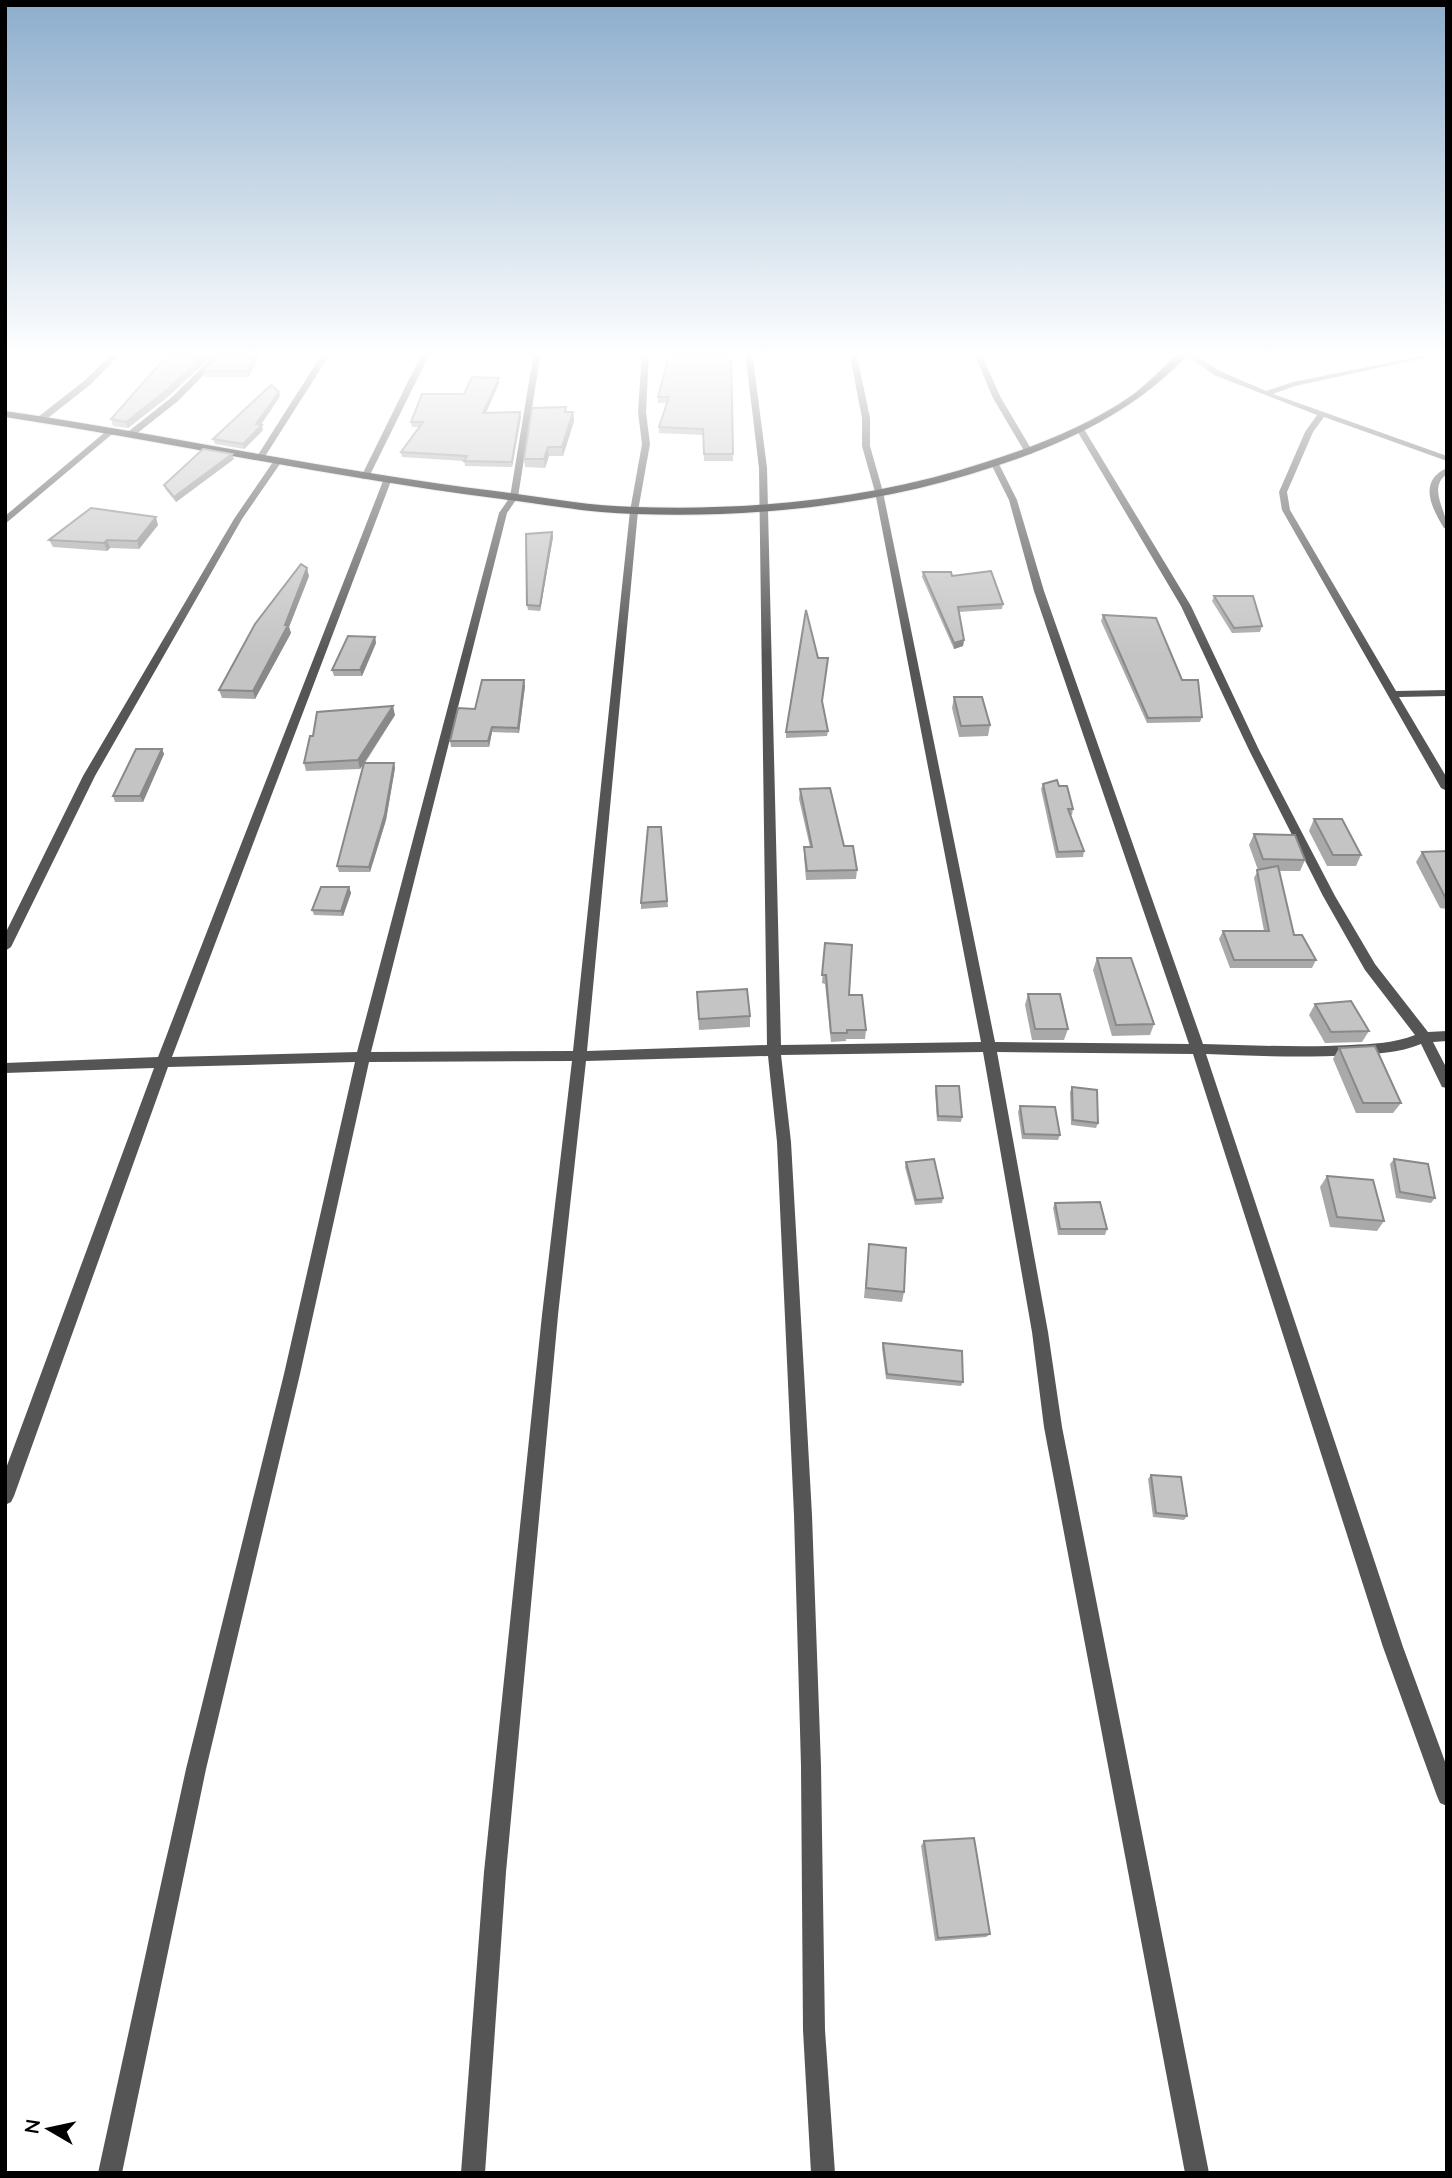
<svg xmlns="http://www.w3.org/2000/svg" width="1452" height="2178" font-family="Lato,sans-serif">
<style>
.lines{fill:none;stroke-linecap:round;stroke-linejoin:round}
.trunk-casing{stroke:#dbdbdb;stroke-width:2}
.minor{fill:#555;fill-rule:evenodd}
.trunk{fill:#000;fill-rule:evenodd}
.wall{fill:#a9a9a9}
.shaded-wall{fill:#898989}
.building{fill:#c4c4c4;stroke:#898989;stroke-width:2}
</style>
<rect width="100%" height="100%" fill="#fff"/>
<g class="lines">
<g class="trunk-casing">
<path id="trunk" d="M1181 351H1191C1139 409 1069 442 996 466 881 505 757 518 636 514 589 513 541 504 494 498 330 477 169 442 5 417V411C169 435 331 471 495 491 541 497 589 506 635 507 753 511 874 499 986 462 1036 446 1088 426 1131 396 1149 383 1165 365 1181 351Z"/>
</g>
<g class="minor">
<polygon points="115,351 123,351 90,385 44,421 38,421 38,417 84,381"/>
<polygon points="219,351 227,351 178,401 135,435 129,435 129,431 172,397"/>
<polygon points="324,351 332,351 264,458 257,460 256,458"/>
<polygon points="423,351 431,351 369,477 362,479 361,477"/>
<path d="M534 351H541L518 497 507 513 371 1052 573 1051 630 511 642 444 638 412 642 351H649L646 412 650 444 638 511 587 1051 767 1045 759 468 745 351H752L767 468 781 1045 981 1042 875 492 862 446V418L849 351H856L870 418V446L883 492 995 1042 1189 1044 1034 591 1009 500 991 464 995 462 999 464 1017 500 1044 591 1203 1044C1252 1045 1301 1048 1351 1045 1372 1044 1395 1043 1415 1035L1365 970 1323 896 1249 750 1181 606 1076 429 1080 427 1084 429 1191 606 1259 750 1335 896 1375 964 1428 1032 1447 1031V1041L1433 1042 1447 1069V1088L1442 1087 1421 1044C1399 1053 1375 1054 1352 1055 1303 1058 1255 1056 1206 1054L1403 1647 1447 1767V1806L1440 1803 1437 1796 1383 1647 1193 1054 997 1052 1048 1332 1062 1427 1209 2173H1185L1044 1427 1032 1332 983 1052 781 1055 791 1142 812 1515 821 1766 825 2030 835 2173H811L803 2030 801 1766 794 1515 777 1142 768 1056 586 1061 558 1315 506 1872 485 2173H461L484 1872 542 1315 572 1061 369 1062 300 1374 206 1769 122 2173H98L186 1769 284 1374 355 1062 168 1067 14 1496 11 1502 5 1505V1471L154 1068 5 1073V1063L158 1057 383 481 387 479 391 481 172 1057 357 1052 499 513 510 497Z"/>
<polygon points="973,351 980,351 1001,398 1033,452 1032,454 1026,454 993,398"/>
<polygon points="1166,351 1183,353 1183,351 1189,351 1220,371 1266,391 1293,382 1447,351 1447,353 1295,386 1273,394 1447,456 1447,461 1324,417 1313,432 1287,492 1290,510 1396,691 1447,690 1447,696 1399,697 1447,778 1447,791 1441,788 1282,510 1279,492 1305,432 1317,415 1214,375 1185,355 1182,357"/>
<polygon points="110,428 117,430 5,524 5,516"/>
<polygon points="275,459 282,461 242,519 95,776 11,947 5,951 5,934 83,776 234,519"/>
<path d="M1447 468V474C1427 488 1447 510 1447 529L1444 528C1431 507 1418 481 1447 468Z"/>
</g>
<use href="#trunk" class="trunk"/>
</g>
<g class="wall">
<polygon points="171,351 217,351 170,395 128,428 113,426 111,419"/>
<polygon points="223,351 263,351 248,377 205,377 203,371"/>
<polygon points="731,351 733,461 704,461 703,435 659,433 659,427 667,403 658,403 658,397 694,357"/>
<polygon points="499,378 499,383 486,413 520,412 521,417 512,467 465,466 464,461 402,457 401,452 419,427 412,427 411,422 464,394"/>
<polygon points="280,396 261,425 263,430 244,449 215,444 213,439"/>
<polygon points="567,412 573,412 574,421 563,456 549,456 545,468 525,467 524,459"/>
<polygon points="234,459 176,502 166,490 164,485"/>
<polygon points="158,525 139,549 110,548 107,551 53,547 49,540"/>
<polygon points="552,532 553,537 540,611 528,610 527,605"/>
<polygon points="923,572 952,576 1003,604 1002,609 959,612 964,640 963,646 954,649 922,577"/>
<polygon points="309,576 289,627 291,633 255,699 222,698 219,690"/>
<polygon points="1214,596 1262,626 1260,632 1232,633 1212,601"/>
<polygon points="1103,615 1182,680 1202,717 1200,722 1147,723 1101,621"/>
<polygon points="375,637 376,643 362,676 334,676 332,670"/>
<polygon points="818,658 822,703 828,731 827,736 786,738 786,732"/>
<polygon points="525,686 519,733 492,732 489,747 451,747 450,741 475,709"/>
<polygon points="954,697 990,725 988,736 959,737 952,708"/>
<polygon points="395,715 365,763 395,768 386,820 370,872 339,872 337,866 364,764 360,769 306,771 304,763 313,736"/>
<polygon points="162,749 164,754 143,802 115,802 113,796"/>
<polygon points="1043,784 1059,786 1073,809 1072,815 1070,815 1084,851 1083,857 1056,858 1041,789"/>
<polygon points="800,789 844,846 857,870 856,879 806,880 804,856 804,847 810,847 799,799"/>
<polygon points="1314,819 1361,855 1356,866 1327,866 1309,831"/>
<polygon points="661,827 668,907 641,909 641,903"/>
<polygon points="1254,834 1305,860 1300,871 1279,871 1294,935 1316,960 1312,968 1230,968 1219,939 1223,931 1264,931 1254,878 1258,870 1249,845"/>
<polygon points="1447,851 1447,909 1440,908 1416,862 1422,852"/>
<polygon points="349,887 351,893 343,916 314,915 312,910"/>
<polygon points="825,943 866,1030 865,1039 846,1039 846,1041 831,1042 825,984 822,983"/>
<polygon points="1097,958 1154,1024 1150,1035 1112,1036 1093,970"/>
<polygon points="697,992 750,1016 750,1027 699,1030"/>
<polygon points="1028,994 1068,1029 1064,1040 1032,1040 1025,1005"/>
<polygon points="1315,1004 1369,1031 1362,1042 1325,1043 1309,1015"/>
<polygon points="1339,1048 1401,1103 1393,1113 1356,1113 1333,1059"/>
<polygon points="936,1086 962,1117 961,1122 937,1121 935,1091"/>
<polygon points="1072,1087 1098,1123 1096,1128 1071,1125 1070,1092"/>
<polygon points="1020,1106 1060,1135 1058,1140 1022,1139 1018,1112"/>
<polygon points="1394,1159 1435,1198 1431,1203 1396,1198 1390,1164"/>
<polygon points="906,1162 943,1198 942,1203 915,1205 905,1167"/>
<polygon points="1327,1176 1384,1221 1377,1231 1330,1227 1320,1187"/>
<polygon points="1055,1203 1107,1229 1105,1235 1058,1235 1053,1208"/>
<polygon points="869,1244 904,1292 902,1302 864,1298"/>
<polygon points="883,1343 963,1382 961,1386 886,1379 882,1348"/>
<polygon points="1151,1475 1187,1516 1184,1520 1153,1517 1148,1479"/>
<polygon points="924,1841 990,1934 986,1937 935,1941 921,1846"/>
</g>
<g class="shaded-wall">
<polygon points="209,351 217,351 170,395 128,428 126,422"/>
<polygon points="258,351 263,351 248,377 247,371"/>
<polygon points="499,378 499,383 484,417 483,413"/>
<polygon points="279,392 280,396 258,429 262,425 263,430 244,449 243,444"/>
<polygon points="520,412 521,417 512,467 512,462"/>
<polygon points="573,412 574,421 563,456 562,447"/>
<polygon points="548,447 549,456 545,468 544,459"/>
<polygon points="232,454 234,459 176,502 174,497"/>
<polygon points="156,517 158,525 139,549 137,541"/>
<polygon points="552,532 553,537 540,611 540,606"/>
<polygon points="107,540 110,548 107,551 104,543"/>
<polygon points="307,568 309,576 289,627 291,633 255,699 253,691"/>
<polygon points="375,637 376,643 362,676 360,670"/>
<polygon points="964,640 963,646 954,649 954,643"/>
<polygon points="524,680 525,686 519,733 518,728"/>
<polygon points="393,706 395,715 360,769 358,760"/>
<polygon points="492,727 492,732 489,747 488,741"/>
<polygon points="162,749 164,754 143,802 140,796"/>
<polygon points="394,763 395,768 386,820 370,872 369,867"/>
<polygon points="349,887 351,893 343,916 341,911"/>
</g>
<g class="building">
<polygon points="171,351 209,351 168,389 126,422 111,419"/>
<polygon points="223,351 258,351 247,371 203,371"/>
<polygon points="696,351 731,351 733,454 704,454 703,429 659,427 669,397 658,397 669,356 694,357"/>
<polygon points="472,377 499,378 483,413 520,412 512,462 464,461 467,456 401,452 423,422 411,422 422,394 464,394"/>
<polygon points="271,385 279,392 256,424 262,425 243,444 213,439"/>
<polygon points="566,407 565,412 573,412 562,447 548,447 544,459 524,459 532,408"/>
<polygon points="203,449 232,454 174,497 164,485"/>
<polygon points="91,508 156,517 137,541 107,540 104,543 49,540"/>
<polygon points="552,532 540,606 527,605 526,534"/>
<polygon points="301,564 307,568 285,625 288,625 253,691 219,690 255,624"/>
<polygon points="991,571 1003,604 958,607 964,640 954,643 923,572 951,572 952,576"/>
<polygon points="1214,596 1253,596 1262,626 1234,628"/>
<polygon points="806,610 818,658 828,658 822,701 828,731 786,732"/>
<polygon points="1103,615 1156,618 1182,680 1198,680 1202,717 1148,718"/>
<polygon points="348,636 375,637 360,670 332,670"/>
<polygon points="482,680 524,680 518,728 492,727 488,741 450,741 458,708 475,709"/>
<polygon points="954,697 982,697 990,725 961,726"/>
<polygon points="393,706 358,760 304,763 310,736 313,736 317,712"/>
<polygon points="136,749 162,749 140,796 113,796"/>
<polygon points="364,763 394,763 385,814 369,867 337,866"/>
<polygon points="1057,780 1059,786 1067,786 1073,809 1068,809 1084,851 1058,852 1043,784"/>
<polygon points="830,788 844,846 853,846 857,870 807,871 804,847 812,847 800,789"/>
<polygon points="1314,819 1342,819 1361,855 1333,855"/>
<polygon points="648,827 661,827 667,901 641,903"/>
<polygon points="1254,834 1295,835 1305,860 1263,859"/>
<polygon points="1447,851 1447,899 1446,899 1422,852"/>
<polygon points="1278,866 1294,935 1302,935 1316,960 1234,960 1223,931 1269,931 1257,870"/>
<polygon points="321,887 349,887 341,911 312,910"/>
<polygon points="825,943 852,945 849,995 862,995 866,1030 847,1030 847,1033 831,1033 826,975 822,975"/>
<polygon points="1097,958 1131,958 1154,1024 1116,1025"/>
<polygon points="747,989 750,1016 699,1019 697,992"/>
<polygon points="1028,994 1060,994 1068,1029 1035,1029"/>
<polygon points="1351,1001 1369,1031 1331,1032 1315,1004"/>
<polygon points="1375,1046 1401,1103 1363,1103 1339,1048"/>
<polygon points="936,1086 959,1086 962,1117 938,1116"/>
<polygon points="1072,1087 1097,1090 1098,1123 1073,1120"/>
<polygon points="1020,1106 1055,1107 1060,1135 1024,1134"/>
<polygon points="934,1159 943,1198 916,1200 906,1162"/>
<polygon points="1394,1159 1428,1164 1435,1198 1400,1192"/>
<polygon points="1327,1176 1373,1180 1384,1221 1337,1217"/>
<polygon points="1100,1202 1107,1229 1060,1229 1055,1203"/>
<polygon points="869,1244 906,1248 904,1292 866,1288"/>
<polygon points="883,1343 962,1351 963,1382 887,1374"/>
<polygon points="1151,1475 1181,1477 1187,1516 1156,1513"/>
<polygon points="974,1838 990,1934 938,1938 924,1841"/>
</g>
<linearGradient id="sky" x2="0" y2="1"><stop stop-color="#8cadcc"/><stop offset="0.54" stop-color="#fff"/><stop offset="1" stop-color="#fff" stop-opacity="0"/></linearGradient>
<rect width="1452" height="656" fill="url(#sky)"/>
<rect width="1452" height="2178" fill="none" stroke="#000000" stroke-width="14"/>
<g transform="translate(49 2129) rotate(279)" stroke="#ffffff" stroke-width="5" paint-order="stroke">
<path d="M0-5L12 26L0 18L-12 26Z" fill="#000000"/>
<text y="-10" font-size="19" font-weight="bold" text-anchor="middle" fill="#000000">N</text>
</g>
</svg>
